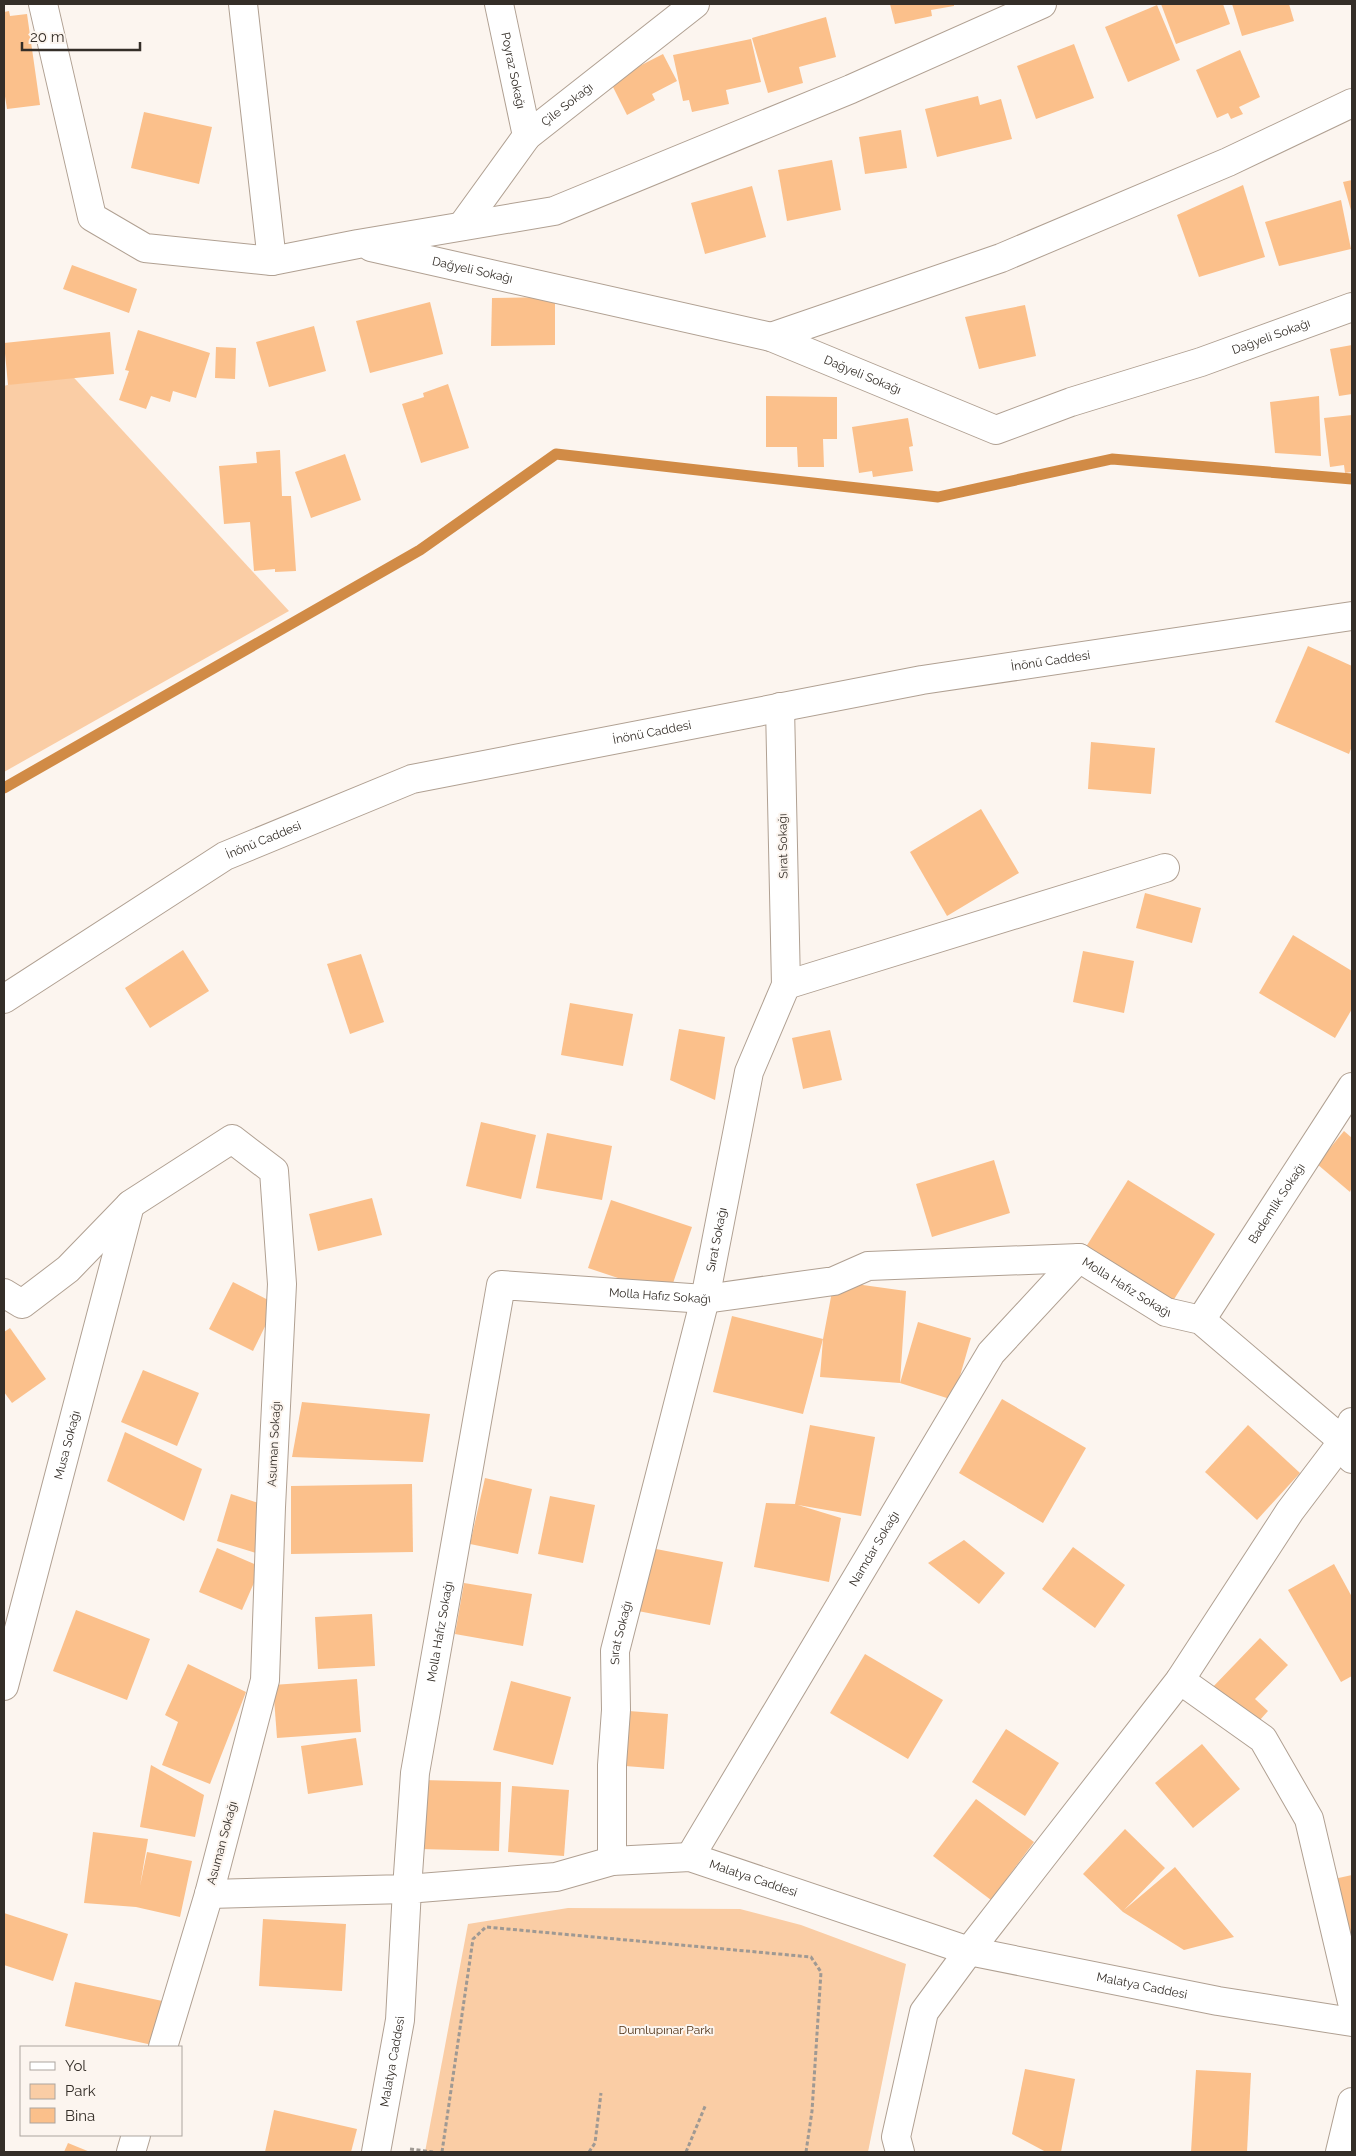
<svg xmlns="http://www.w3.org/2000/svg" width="1356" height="2156" font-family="Raleway,sans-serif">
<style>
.green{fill:#facda5}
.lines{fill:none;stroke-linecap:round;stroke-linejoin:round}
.stream{stroke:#d18b46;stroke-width:11}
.building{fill:#fbc08b}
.minor-casing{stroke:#b0a092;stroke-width:30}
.path{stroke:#9f9993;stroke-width:3;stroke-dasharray:4 2.5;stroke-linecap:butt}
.minor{stroke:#fff;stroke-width:28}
.labels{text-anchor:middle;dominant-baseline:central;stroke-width:4;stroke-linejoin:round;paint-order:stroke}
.street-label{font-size:12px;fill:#342e28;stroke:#fcf5ef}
.park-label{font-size:12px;fill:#4d3013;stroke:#fcf5ef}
</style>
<rect width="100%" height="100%" fill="#fcf5ef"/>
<g class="green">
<polygon points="65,368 289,611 4,772 4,386"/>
<polygon points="568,1908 740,1909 801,1925 906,1964 868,2152 425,2152 468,1924"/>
</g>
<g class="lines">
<polyline class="stream" points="4,788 420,550 556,454 938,497 1112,459 1352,479"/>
</g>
<g class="building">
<polygon points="890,4 954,4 954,6 931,10 932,16 895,24"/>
<polygon points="1161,4 1223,4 1230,24 1176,44"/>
<polygon points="1232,4 1289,4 1294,21 1242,36"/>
<polygon points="1157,5 1180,60 1128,82 1105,27"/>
<polygon points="9,11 10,16 27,14 40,105 7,109 4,90 4,12"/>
<polygon points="826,17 836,57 799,67 803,83 768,93 752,38"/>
<polygon points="751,39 761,82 726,90 729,104 692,112 689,100 683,101 673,55"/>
<polygon points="1074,44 1094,98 1036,119 1017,66"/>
<polygon points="1240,50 1260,97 1239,107 1243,114 1231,119 1228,113 1217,118 1196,70"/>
<polygon points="663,54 677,81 652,94 655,100 627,115 610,81"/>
<polygon points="978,96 980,105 1001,99 1012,139 937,157 925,109"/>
<polygon points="144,112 212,127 199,184 131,168"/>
<polygon points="901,130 907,168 865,174 859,137"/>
<polygon points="832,160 841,210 787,221 778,170"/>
<polygon points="1352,180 1352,214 1343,182"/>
<polygon points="1243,185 1265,257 1199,277 1177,215"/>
<polygon points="752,186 766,237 705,254 691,203"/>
<polygon points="1341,200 1351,249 1279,266 1265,222"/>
<polygon points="72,265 137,289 129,313 63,289"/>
<polygon points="555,297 555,345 491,346 492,298"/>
<polygon points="430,302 443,354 370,373 356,321"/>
<polygon points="1025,305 1036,356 979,369 965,317"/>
<polygon points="314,326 326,371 269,387 256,342"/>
<polygon points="138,330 210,353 196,398 173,391 170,402 151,396 146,409 119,400 129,371 125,370"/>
<polygon points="110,332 114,374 8,385 4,343"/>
<polygon points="1352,345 1352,394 1339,396 1330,349"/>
<polygon points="216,347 236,348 235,379 215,378"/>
<polygon points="448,384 469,448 421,463 402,404 424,397 423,393"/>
<polygon points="766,396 837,397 837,439 823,439 824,467 798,467 797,447 766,447"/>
<polygon points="1319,396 1321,456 1275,453 1270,402"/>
<polygon points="1352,415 1352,472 1345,473 1344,465 1330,467 1324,418"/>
<polygon points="908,418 913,446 909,447 913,471 873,477 872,471 859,473 852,427"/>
<polygon points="280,450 282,496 291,496 296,571 275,572 275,569 254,571 250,522 224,524 219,466 257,463 256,452"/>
<polygon points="345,454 361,500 311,518 295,472"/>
<polygon points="1308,646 1352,666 1352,746 1349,754 1275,722"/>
<polygon points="1091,742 1155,748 1151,794 1088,789"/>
<polygon points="981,809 1019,873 947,916 910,852"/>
<polygon points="1145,893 1201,908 1192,943 1136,928"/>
<polygon points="1293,935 1352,971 1352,1009 1335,1038 1259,993"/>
<polygon points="183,950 209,991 150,1028 125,988"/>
<polygon points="1083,951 1134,961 1124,1013 1073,1002"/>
<polygon points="361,954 384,1022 350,1034 327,964"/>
<polygon points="570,1003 633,1014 623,1066 561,1055"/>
<polygon points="679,1029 725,1037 715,1100 670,1080"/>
<polygon points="830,1030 842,1080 803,1089 792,1038"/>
<polygon points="481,1122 536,1135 521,1199 466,1186"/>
<polygon points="1344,1131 1352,1138 1352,1187 1350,1192 1317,1164"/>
<polygon points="547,1133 612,1146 602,1200 536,1188"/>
<polygon points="994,1160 1010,1213 932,1237 916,1184"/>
<polygon points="1128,1180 1215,1234 1166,1312 1079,1258"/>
<polygon points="372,1198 382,1235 318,1251 309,1214"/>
<polygon points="611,1200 692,1227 669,1295 588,1268"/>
<polygon points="834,1281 906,1291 900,1383 918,1322 971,1338 953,1400 900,1383 820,1377 823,1339"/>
<polygon points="233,1282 276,1304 253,1351 209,1329"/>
<polygon points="732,1316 823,1339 803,1414 713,1392"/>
<polygon points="10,1328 46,1379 12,1403 4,1392 4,1332"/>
<polygon points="143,1370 199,1393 177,1446 121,1422"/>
<polygon points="1002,1399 1086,1448 1043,1523 959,1473"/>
<polygon points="302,1402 430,1414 423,1462 292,1457"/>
<polygon points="810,1425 875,1437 861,1516 798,1505 841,1518 829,1582 754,1567 766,1503 795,1504"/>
<polygon points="1248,1425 1300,1473 1257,1520 1205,1472"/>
<polygon points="125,1432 202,1469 184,1521 107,1481"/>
<polygon points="485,1478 532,1489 518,1554 470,1544"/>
<polygon points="412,1484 413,1552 291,1554 291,1486"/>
<polygon points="231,1494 271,1507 256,1553 217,1541"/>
<polygon points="550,1496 595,1505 583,1563 538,1554"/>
<polygon points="964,1540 1005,1573 979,1604 928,1563"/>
<polygon points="1073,1547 1125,1585 1095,1628 1042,1589"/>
<polygon points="217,1548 261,1567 242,1610 199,1592"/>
<polygon points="651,1548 723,1562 710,1625 638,1611"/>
<polygon points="1334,1564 1352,1597 1352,1676 1341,1682 1288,1590"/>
<polygon points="464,1583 532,1594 523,1646 455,1634"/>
<polygon points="76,1610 150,1639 127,1700 53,1671"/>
<polygon points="372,1614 375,1666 318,1669 315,1617"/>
<polygon points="1260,1638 1288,1665 1255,1699 1268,1711 1251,1730 1210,1690"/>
<polygon points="865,1654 943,1700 908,1759 830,1713"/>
<polygon points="188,1664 246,1692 210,1784 162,1765 178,1722 165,1715"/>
<polygon points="357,1679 361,1732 277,1738 273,1685"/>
<polygon points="511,1681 571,1697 553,1765 493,1750"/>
<polygon points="616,1710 668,1714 664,1769 612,1765"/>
<polygon points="1006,1729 1059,1763 1025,1816 972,1782"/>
<polygon points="356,1738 363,1785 308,1794 301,1746"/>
<polygon points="1202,1744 1240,1789 1193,1828 1155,1783"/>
<polygon points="151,1765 204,1795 195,1837 140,1827"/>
<polygon points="422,1780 501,1782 499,1851 419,1849"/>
<polygon points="512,1786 569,1790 564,1856 508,1852"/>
<polygon points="976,1799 1034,1842 991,1900 933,1856"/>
<polygon points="1125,1829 1165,1868 1124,1910 1175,1867 1234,1937 1184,1950 1123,1912 1083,1874"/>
<polygon points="93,1832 148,1839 140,1886 147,1852 192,1861 180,1917 136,1907 84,1903"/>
<polygon points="1352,1875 1352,1998 1325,1881"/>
<polygon points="4,1913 68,1934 53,1981 4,1965"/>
<polygon points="263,1919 346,1924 342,1991 259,1986"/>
<polygon points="75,1982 167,2002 157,2046 65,2026"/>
<polygon points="1025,2069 1075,2079 1061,2152 1046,2152 1012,2134"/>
<polygon points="1196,2070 1251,2073 1247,2152 1191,2152"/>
<polygon points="274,2110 357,2129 351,2152 265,2152"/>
<polygon points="68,2143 90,2152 64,2152"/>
</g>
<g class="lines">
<g class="minor-casing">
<g id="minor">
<polyline points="43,4 92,217 145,248 272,261 358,244 554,211 851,89 1042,4"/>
<polyline points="243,4 272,261"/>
<path id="s1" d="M499 4 527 136"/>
<path id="s2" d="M462 226 527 136 695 4"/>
<path id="s3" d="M371 247 771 337 996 430 1071 402 1201 362 1352 307"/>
<polyline points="771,337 1001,258 1228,162 1352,103"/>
<polyline points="786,985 1165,868"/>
<path id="s4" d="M4 999 225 856 412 779 922 680 1352 616"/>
<polyline points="4,1293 22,1304 68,1269 131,1204 232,1139 274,1171 282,1284 271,1507 265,1680 209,1894 163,2047"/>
<path id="s5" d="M1201 1320 1352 1087"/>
<polyline points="1180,1680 1263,1739 1309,1819 1352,2002"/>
<path id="s6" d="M4 1686 130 1205"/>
<path id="s7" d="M690 1857 991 1353 1079 1258"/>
<path id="s8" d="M612 1861V1765L616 1710 615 1651 705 1299 749 1072 786 985 780 707"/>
<path id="s9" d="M209 1894 407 1889 415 1773 501 1285 705 1299 834 1281 868 1266 1079 1258 1166 1312 1201 1320 1343 1441 1352 1459"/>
<polyline points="131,2152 136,2135"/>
<path id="s10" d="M376 2152 400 2020 407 1889 556 1877 612 1861 690 1857 969 1951 1218 2001 1352 2022"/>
<polyline points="900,2152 896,2137 924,2012 969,1951 1180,1680 1290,1511 1343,1441 1352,1422"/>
<polyline points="1340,2152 1352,2102"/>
</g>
</g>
<g class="path">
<polyline points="410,2149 433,2152"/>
<polyline points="442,2152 473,1939 486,1927 811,1957 821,1972 812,2111 806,2152"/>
<polyline points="589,2152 595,2143 601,2093"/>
<polyline points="686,2152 706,2104"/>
</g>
<use href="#minor" class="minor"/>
</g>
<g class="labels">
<g class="street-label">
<text stroke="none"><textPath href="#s1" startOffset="68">Poyraz Sokağı</textPath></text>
<text stroke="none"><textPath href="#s2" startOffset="162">Çile Sokağı</textPath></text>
<text stroke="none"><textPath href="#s3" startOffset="104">Dağyeli Sokağı</textPath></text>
<text stroke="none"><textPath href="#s3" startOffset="944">Dağyeli Sokağı</textPath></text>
<text stroke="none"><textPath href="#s3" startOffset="509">Dağyeli Sokağı</textPath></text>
<text stroke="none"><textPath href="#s4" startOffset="1115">İnönü Caddesi</textPath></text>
<text stroke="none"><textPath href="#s4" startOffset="710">İnönü Caddesi</textPath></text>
<text stroke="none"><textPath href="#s4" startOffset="305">İnönü Caddesi</textPath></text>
<text transform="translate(783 846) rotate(-91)">Sırat Sokağı</text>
<text stroke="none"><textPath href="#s5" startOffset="139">Bademlik Sokağı</textPath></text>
<text stroke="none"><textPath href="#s8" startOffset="634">Sırat Sokağı</textPath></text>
<text stroke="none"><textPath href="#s9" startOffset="1449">Molla Hafız Sokağı</textPath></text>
<text stroke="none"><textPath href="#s9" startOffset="969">Molla Hafız Sokağı</textPath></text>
<text transform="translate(274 1444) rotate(-87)">Asuman Sokağı</text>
<text stroke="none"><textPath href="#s6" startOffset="249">Musa Sokağı</textPath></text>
<text stroke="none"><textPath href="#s7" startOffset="359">Namdar Sokağı</textPath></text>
<text stroke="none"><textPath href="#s9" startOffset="458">Molla Hafız Sokağı</textPath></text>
<text stroke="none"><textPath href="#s8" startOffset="229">Sırat Sokağı</textPath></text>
<text transform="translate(222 1843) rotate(-75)">Asuman Sokağı</text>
<text stroke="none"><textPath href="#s10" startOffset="618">Malatya Caddesi</textPath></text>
<text stroke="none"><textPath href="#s10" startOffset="1022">Malatya Caddesi</textPath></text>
<text stroke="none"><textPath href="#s10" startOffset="92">Malatya Caddesi</textPath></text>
</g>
<g class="park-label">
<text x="666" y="2030">Dumlupınar Parkı</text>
</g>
</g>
<rect width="1356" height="2156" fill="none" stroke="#342e28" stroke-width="10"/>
<rect x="20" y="2046" width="162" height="90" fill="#fcf5ef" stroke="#aca59f"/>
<rect x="30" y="2062" width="25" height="8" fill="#ffffff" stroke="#aca59f"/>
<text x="65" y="2071" font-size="15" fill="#342e28">Yol</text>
<rect x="30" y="2084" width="25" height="15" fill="#facda5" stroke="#aca59f"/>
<text x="65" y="2096" font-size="15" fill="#342e28">Park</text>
<rect x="30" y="2108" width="25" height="15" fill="#fbc08b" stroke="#aca59f"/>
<text x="65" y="2121" font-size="15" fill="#342e28">Bina</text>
<path d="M22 42v8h118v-8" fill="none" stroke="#342e28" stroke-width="2.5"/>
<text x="30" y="42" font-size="15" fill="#342e28" stroke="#fcf5ef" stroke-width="4" paint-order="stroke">20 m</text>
</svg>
